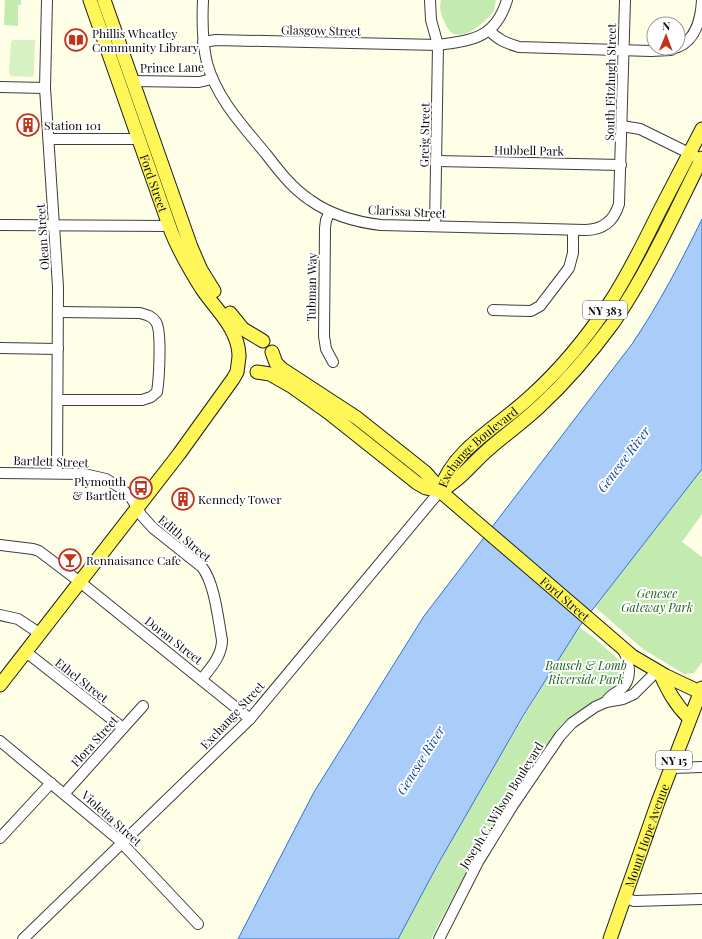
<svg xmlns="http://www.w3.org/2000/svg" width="702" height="939" font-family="'Playfair Display',serif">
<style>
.green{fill:#c3ebb0}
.pitch{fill:#d8f1c2}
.water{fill:#a9ccf9;stroke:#2c71d4}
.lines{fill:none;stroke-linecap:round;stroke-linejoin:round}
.minor-casing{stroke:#3d3d3d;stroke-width:12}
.major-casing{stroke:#1b1b1b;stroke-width:15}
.minor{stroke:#fff;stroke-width:10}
.major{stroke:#fff757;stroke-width:13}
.labels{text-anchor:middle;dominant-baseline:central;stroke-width:4;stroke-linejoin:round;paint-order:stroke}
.shield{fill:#fff;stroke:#545454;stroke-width:1}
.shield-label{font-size:11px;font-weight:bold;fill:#0a0a0a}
.street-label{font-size:12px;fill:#0a0a0a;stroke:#fff}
.poi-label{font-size:12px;fill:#0a0a0a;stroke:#fff;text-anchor:start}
.park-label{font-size:12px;font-style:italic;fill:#196418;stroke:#fff}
.water-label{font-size:13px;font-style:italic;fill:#0e45a1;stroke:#fff}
</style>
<rect width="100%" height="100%" fill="#ffffe7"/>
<g class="green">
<polygon points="5,0 21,0 21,5 18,5 18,26 4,25"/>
<path d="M441 0H496C495 4 495 9 493 12 485 22 464 42 451 32 448 30 446 24 444 21 441 14 439 8 441 0Z"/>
<polygon points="702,469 702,514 682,542 702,557 702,662 694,673 684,674 643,649 595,607"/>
<path d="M579 627 593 637 620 661V676H626C621 691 595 699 583 708 572 715 563 723 555 733 507 798 468 868 431 939H398C454 833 515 729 579 627Z"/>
</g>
<polygon class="pitch" points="13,40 35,40 34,75 32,77 11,76 9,73 11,42"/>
<path class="water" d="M702 219V469L579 627 523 716 438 864 398 939H238L314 792 424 616 632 344C659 304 681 262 702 219Z"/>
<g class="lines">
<g class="minor-casing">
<g id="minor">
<polyline points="47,0 45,88 58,287 57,473"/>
<path d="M203 0C202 21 202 42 207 63 217 99 243 126 266 154 279 171 292 188 310 200 331 215 355 222 381 225L585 230C603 230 614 221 619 204L625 0"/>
<polyline points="430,0 431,20 438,45 435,226"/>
<path d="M489 30C498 40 506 43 519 47L651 51 671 50 675 48"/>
<path d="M203 42 216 40 438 45C472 40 495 39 507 0"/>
<path d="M678 47C697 39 701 18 702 0"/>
<polyline points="132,81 199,82 212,79"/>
<polyline points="0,87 45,88"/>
<polyline points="622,126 640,129 695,156"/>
<polyline points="49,139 139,139"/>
<polyline points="436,161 621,165"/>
<polyline points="330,212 326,220 325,228 324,336 326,349 333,362"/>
<polyline points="0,225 169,226"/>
<polyline points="493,310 531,311 540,306 569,268 573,253 573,230"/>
<polyline points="0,348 58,349"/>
<path d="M58 400H142L151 397 157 392C159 380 162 331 156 322 152 316 147 315 140 313L59 312"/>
<path d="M0 473 84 474 106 479 119 487 130 496 142 516 153 528 202 567C215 584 218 619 222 640 222 656 211 667 202 679"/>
<polyline points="0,545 33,549 39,551 80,582 250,719"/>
<polyline points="0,615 18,619 39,633"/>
<polyline points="26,652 123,728"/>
<path d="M606 702C609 696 614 694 620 690 633 680 630 663 623 650"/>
<polyline points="0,741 119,840 198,924"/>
<polyline points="672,768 702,767"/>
<polyline points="64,794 143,706"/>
<polyline points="0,838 51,783"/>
<polyline points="625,898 634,901 702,899"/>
<polyline points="23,939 250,719 440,491"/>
<polyline points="439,939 478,862 513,805 560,736 572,723 595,707 606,702 623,699 634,694 657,671"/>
</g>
</g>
<g class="major-casing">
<g id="major">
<path id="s1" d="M90 0 171 231C179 251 190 270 202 289 216 310 238 328 239 355"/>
<polyline points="104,0 191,247 201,270 214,291"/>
<polyline points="230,313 243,329 263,341"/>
<path id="s2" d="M272 352 276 363 282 369 357 418 425 472 433 481 440 491 632 656 666 676 700 692"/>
<polyline points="257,372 270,374 291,386 329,413 417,483 426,488 440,491"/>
<path id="s3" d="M440 491C452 449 501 425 531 396 561 369 587 337 609 304 629 274 644 242 660 210 674 183 688 156 702 129"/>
<path d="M440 491C460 481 473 462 490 448 506 434 523 422 539 407 566 382 591 353 613 323 648 272 674 214 702 158"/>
<path d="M660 673C668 691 675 704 689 718"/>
<polyline points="0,685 179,454 233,379 237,372 239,357"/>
<path id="s4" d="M610 939 658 802 702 688"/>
</g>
</g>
<use href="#minor" class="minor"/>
<use href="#major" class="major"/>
</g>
<defs>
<g id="library-ring" transform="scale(1.15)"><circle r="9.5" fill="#fff" stroke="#c0341c" stroke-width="1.5"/><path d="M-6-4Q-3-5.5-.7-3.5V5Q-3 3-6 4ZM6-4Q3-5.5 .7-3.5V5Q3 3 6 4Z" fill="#c0341c"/></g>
<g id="building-ring" transform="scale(1.15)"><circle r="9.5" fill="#fff" stroke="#c0341c" stroke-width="1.5"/><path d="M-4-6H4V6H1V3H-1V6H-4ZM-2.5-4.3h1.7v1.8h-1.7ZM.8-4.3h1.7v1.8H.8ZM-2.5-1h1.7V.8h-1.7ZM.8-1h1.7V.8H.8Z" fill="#c0341c"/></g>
<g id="bus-ring" transform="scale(1.15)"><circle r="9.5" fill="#fff" stroke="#c0341c" stroke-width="1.5"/><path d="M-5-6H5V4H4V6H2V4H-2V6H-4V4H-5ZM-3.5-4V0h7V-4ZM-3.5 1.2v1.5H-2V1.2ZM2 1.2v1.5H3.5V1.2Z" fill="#c0341c"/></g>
<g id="bar-ring" transform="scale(1.15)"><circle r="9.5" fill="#fff" stroke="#c0341c" stroke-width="1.5"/><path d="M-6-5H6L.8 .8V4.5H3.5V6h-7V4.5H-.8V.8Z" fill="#c0341c"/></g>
</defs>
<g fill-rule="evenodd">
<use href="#library-ring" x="76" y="40"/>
<use href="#building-ring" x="28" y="125"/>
<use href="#bus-ring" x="141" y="488"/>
<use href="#building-ring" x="183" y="499"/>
<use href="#bar-ring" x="70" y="560"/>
</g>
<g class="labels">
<g class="shield">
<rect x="583" y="301" width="44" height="18" rx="3"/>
<rect x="656" y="751" width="36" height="18" rx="3"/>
</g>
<g class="shield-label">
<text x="605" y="310">NY 383</text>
<text x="674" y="760">NY 15</text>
</g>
<g class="street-label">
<text transform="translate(321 30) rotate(1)">Glasgow Street</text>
<text transform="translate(172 67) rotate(-1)">Prince Lane</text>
<text transform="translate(610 82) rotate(-89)">South Fitzhugh Street</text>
<text transform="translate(424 135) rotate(-89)">Greig Street</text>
<text transform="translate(529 150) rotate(1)">Hubbell Park</text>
<text stroke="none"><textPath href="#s1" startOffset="194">Ford Street</textPath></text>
<text transform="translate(407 211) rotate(3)">Clarissa Street</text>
<text transform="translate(42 237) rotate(-94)">Olean Street</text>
<text transform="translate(311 287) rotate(-89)">Tubman Way</text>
<text stroke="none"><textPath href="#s3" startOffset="59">Exchange Boulevard</textPath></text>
<text transform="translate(51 461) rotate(2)">Bartlett Street</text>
<text transform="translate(185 538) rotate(40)">Edith Street</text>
<text stroke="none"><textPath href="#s2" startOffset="386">Ford Street</textPath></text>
<text transform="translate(174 640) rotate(38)">Doran Street</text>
<text transform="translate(82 680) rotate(38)">Ethel Street</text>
<text transform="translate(232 715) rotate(-47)">Exchange Street</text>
<text transform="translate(94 741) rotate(-48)">Flora Street</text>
<text transform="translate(501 805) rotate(-58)">Joseph C. Wilson Boulevard</text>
<text transform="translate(112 818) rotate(42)">Violetta Street</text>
<text stroke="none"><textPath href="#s4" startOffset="110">Mount Hope Avenue</textPath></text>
</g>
<g class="poi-label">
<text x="92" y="33">Phillis Wheatley<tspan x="92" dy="14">Community Library</tspan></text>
<text x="44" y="125">Station 101</text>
<text x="126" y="481" text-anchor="end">Plymouth<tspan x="126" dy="14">&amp; Bartlett</tspan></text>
<text x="198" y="499">Kennedy Tower</text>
<text x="86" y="560">Rennaisance Cafe</text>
</g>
<g class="park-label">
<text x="657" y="593">Genesee<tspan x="657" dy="14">Gateway Park</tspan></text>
<text x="586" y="665">Bausch &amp; Lomb<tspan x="586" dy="14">Riverside Park</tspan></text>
</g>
<g class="water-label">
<text transform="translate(623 459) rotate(-53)">Genesee River</text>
<text transform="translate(420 760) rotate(-58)">Genesee River</text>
</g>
</g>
<g transform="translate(666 36) rotate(1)"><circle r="19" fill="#ffffff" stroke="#9d9d9d"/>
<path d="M0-3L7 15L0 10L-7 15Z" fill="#c0341c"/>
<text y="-6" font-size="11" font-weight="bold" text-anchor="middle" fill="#0a0a0a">N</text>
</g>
</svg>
